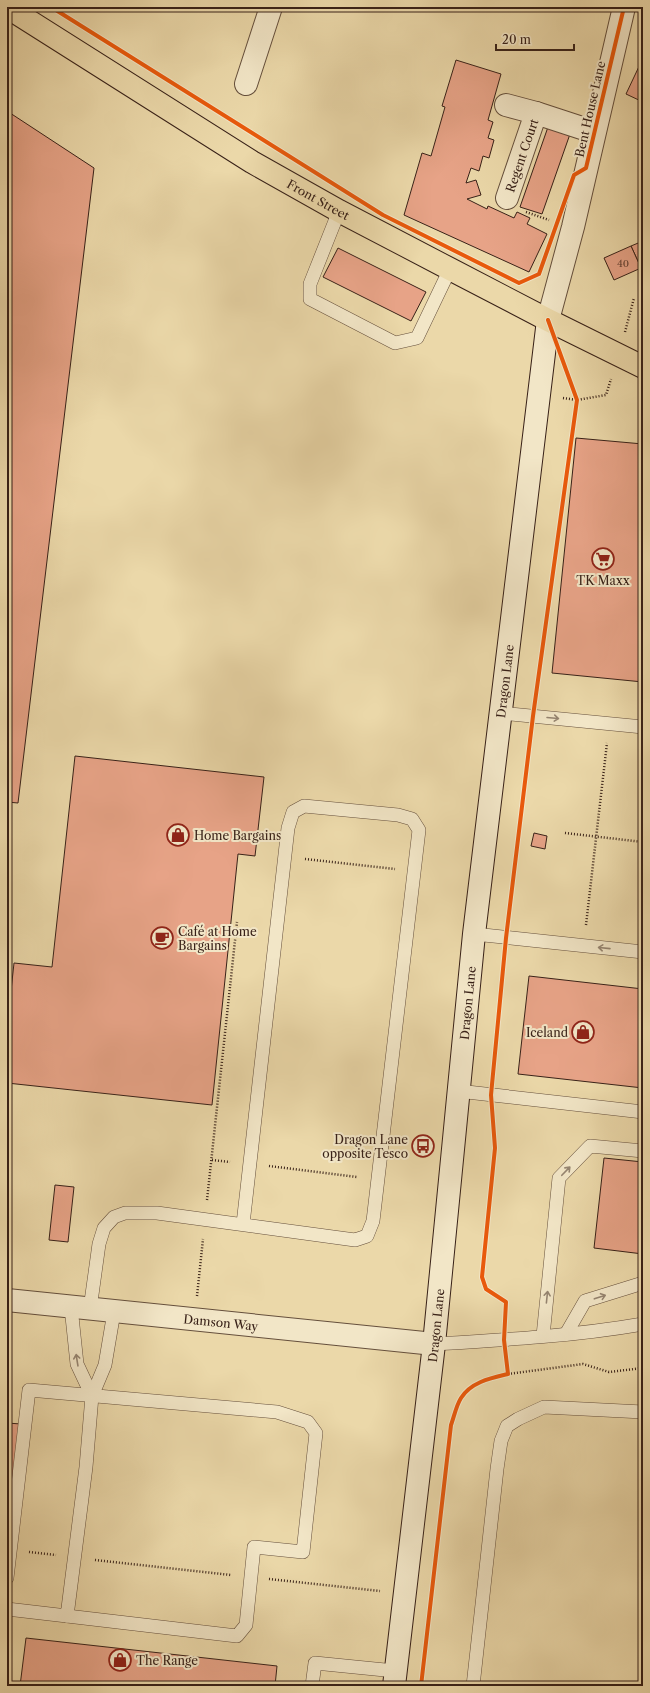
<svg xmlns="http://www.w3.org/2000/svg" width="650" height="1693" font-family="'Libre Caslon Text',serif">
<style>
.building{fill:#e7a387;stroke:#382118}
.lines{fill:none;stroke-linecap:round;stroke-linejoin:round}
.lane-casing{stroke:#654f3c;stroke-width:14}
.street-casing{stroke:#654f3c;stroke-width:24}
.secondary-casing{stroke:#382118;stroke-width:24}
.primary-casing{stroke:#382118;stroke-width:24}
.path{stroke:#382118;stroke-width:2.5;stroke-dasharray:1 2;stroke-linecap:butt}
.lane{stroke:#f2e6c7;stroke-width:13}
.street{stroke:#f2e6c7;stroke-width:22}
.secondary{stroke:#f2e6c7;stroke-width:22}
.primary{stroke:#ebd8a9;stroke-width:22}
.cycleway-casing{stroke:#f2e6c7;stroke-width:6}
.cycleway{stroke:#e8590c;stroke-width:4}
.oneway{stroke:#958470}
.labels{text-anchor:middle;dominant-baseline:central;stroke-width:4;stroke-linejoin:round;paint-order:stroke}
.number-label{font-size:10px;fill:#644234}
.street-label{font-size:12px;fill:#382118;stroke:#f2e6c7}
.poi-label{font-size:12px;fill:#382118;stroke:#f2e6c7;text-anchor:start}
</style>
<rect width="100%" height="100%" fill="#ebd8a9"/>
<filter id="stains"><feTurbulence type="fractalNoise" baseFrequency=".005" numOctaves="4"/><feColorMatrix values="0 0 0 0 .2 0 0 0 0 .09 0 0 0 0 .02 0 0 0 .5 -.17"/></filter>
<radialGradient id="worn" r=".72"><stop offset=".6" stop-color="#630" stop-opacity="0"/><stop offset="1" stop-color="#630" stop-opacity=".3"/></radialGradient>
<g class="building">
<polygon points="643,58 643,102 626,94"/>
<polygon points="456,60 501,74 488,120 493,122 488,138 494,140 489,158 483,156 479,171 471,168 466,183 476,180 481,195 467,199 487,209 488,206 514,218 517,212 530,218 527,224 547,234 529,272 404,215 422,153 431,156 445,107 442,106"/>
<polygon points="7,111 94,168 18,803 7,802"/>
<polygon points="548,127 570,134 542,214 520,207"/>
<polygon points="643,241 643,268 641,268 631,246"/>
<polygon points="631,246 641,268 614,280 604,258"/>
<polygon points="338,248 426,292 411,321 323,277"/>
<polygon points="576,438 643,444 643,682 552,673"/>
<polygon points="75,756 264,777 255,856 238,854 212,1105 7,1083 7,1028 14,963 52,967"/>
<polygon points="534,833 547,836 545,849 531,846"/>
<polygon points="529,976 643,989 643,1088 518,1074"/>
<polygon points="604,1158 643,1162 643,1254 594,1248"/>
<polygon points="55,1185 74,1187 68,1242 49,1240"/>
<polygon points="7,1423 21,1424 11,1503 7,1502"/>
<polygon points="26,1638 277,1666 275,1686 20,1686"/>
</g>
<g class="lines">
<g class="lane-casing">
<g id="lane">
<polyline points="339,211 310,284 310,299 395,343 417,338 450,269"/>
<polyline points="500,713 643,727"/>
<polyline points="474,934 643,952"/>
<polyline points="458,1091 643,1112"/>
<polyline points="71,1307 77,1364 92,1396"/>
<polyline points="90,1309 99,1244 104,1228 114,1217 125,1213 157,1213 355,1240 367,1236 373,1221 419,830 412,819 398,815 304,806 293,812 288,828 243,1224"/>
<polyline points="566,1334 585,1301 643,1283"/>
<polyline points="543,1336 559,1178 590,1146 643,1151"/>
<path d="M434 1344C503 1340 574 1336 643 1324"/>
<polyline points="7,1578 29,1390 277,1412 308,1422 316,1433 303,1552 254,1547 246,1625 237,1636 67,1616"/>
<polyline points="7,1609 67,1616 86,1467 92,1396 105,1365 114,1312"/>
<polyline points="312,1686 315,1663 395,1671"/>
<polyline points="473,1686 497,1469 501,1441 507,1426 518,1419 544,1407 643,1412"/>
</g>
</g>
<g class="street-casing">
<g id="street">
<polyline points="246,84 271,7"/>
<polyline points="506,105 536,113"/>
<path id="s1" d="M507 198 536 113 594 132"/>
<polyline points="548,320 573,227 624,7"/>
<path id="s2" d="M7 1300 434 1344"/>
</g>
</g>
<g class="secondary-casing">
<g id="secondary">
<path id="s3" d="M394 1686 434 1344 474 934 548 320"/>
</g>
</g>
<g class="primary-casing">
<g id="primary">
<path id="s4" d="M7 7 252 162 339 211 450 269 548 320 643 367"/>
</g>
</g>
<g class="path">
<polyline points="526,212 549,220"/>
<polyline points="625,332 634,298"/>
<polyline points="563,398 577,400 606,395 611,379"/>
<polyline points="565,833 643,842"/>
<polyline points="305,859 395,869"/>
<polyline points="586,925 607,743"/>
<polyline points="212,1160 230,1162"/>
<polyline points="269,1166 357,1177"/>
<polyline points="207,1200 237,922"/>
<polyline points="197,1296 203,1239"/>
<polyline points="508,1374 583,1364 609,1372 643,1368"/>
<polyline points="29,1552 56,1555"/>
<polyline points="95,1560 231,1575"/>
<polyline points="269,1579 380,1591"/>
</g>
<use href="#lane" class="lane"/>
<use href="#street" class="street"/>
<use href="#secondary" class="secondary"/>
<use href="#primary" class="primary"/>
<g class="cycleway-casing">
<g id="cycleway">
<polyline points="51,7 383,215 519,283 539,274 574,175 586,168 624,7"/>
<path d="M421 1686 451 1425C454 1417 456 1406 461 1398 471 1382 491 1378 508 1374L504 1340 506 1302 486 1289 482 1277 495 1148 491 1095 506 938 533 716 577 400 548 320"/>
</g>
</g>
<use href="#cycleway" class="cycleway"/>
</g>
<defs><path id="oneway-shaft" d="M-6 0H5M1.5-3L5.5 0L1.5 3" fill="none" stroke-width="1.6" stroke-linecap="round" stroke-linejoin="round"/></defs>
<g class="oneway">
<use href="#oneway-shaft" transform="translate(553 718) rotate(5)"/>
<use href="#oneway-shaft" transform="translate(604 948) rotate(-174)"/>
<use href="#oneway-shaft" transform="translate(566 1171) rotate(-46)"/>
<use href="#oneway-shaft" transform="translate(547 1297) rotate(-84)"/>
<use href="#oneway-shaft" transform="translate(600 1297) rotate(-18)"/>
<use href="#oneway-shaft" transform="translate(77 1360) rotate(-99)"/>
</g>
<defs>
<g id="supermarket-ring" transform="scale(1.15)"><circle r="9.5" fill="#f2e6c7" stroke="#8f2418" stroke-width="1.5"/><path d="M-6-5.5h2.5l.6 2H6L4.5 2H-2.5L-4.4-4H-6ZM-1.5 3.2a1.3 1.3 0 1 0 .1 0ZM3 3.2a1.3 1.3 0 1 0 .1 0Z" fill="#8f2418"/></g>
<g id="shop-ring" transform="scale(1.15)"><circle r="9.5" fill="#f2e6c7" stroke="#8f2418" stroke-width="1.5"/><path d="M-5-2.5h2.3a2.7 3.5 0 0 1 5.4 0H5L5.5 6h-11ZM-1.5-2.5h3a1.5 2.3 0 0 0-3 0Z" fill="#8f2418"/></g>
<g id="cafe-ring" transform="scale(1.15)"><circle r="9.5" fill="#f2e6c7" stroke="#8f2418" stroke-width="1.5"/><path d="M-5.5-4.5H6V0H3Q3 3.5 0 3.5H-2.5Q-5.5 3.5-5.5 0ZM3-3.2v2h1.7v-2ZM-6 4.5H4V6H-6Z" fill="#8f2418"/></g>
<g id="bus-ring" transform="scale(1.15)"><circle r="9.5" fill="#f2e6c7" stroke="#8f2418" stroke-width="1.5"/><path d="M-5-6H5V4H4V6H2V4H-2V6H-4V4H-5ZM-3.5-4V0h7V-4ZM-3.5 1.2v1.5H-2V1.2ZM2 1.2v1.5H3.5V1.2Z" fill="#8f2418"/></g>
</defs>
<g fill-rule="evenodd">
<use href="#supermarket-ring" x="603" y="559"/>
<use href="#shop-ring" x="178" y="835"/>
<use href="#cafe-ring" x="162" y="938"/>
<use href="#shop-ring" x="583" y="1032"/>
<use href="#bus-ring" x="423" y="1146"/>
<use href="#shop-ring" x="120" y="1660"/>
</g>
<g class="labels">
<g class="number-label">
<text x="623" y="263">40</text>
</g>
<g class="street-label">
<text transform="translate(590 109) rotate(-77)">Bent House Lane</text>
<text stroke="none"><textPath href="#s1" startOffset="45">Regent Court</textPath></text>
<text stroke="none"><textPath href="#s4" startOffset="366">Front Street</textPath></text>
<text stroke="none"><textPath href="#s3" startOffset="1011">Dragon Lane</textPath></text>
<text stroke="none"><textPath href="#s3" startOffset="687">Dragon Lane</textPath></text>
<text stroke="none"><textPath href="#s2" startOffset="215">Damson Way</textPath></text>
<text stroke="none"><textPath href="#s3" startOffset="363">Dragon Lane</textPath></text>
</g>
<g class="poi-label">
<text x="603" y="580" text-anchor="middle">TK Maxx</text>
<text x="194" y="835">Home Bargains</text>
<text x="178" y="931">Café at Home<tspan x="178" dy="14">Bargains</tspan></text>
<text x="568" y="1032" text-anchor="end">Iceland</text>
<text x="408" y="1139" text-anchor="end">Dragon Lane<tspan x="408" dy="14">opposite Tesco</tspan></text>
<text x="136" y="1660">The Range</text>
</g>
</g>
<rect width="650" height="1693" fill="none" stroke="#ebd8a9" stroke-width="24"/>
<rect x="8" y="8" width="634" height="1677" fill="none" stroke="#382118" stroke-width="2"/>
<rect x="12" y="12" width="626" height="1669" fill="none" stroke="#382118"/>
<path d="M496 44v6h78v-6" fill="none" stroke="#382118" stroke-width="2"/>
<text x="502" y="44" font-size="12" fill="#382118" stroke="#f2e6c7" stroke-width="3" paint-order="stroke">20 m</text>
<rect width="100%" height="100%" filter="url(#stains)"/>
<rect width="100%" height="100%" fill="url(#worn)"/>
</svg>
